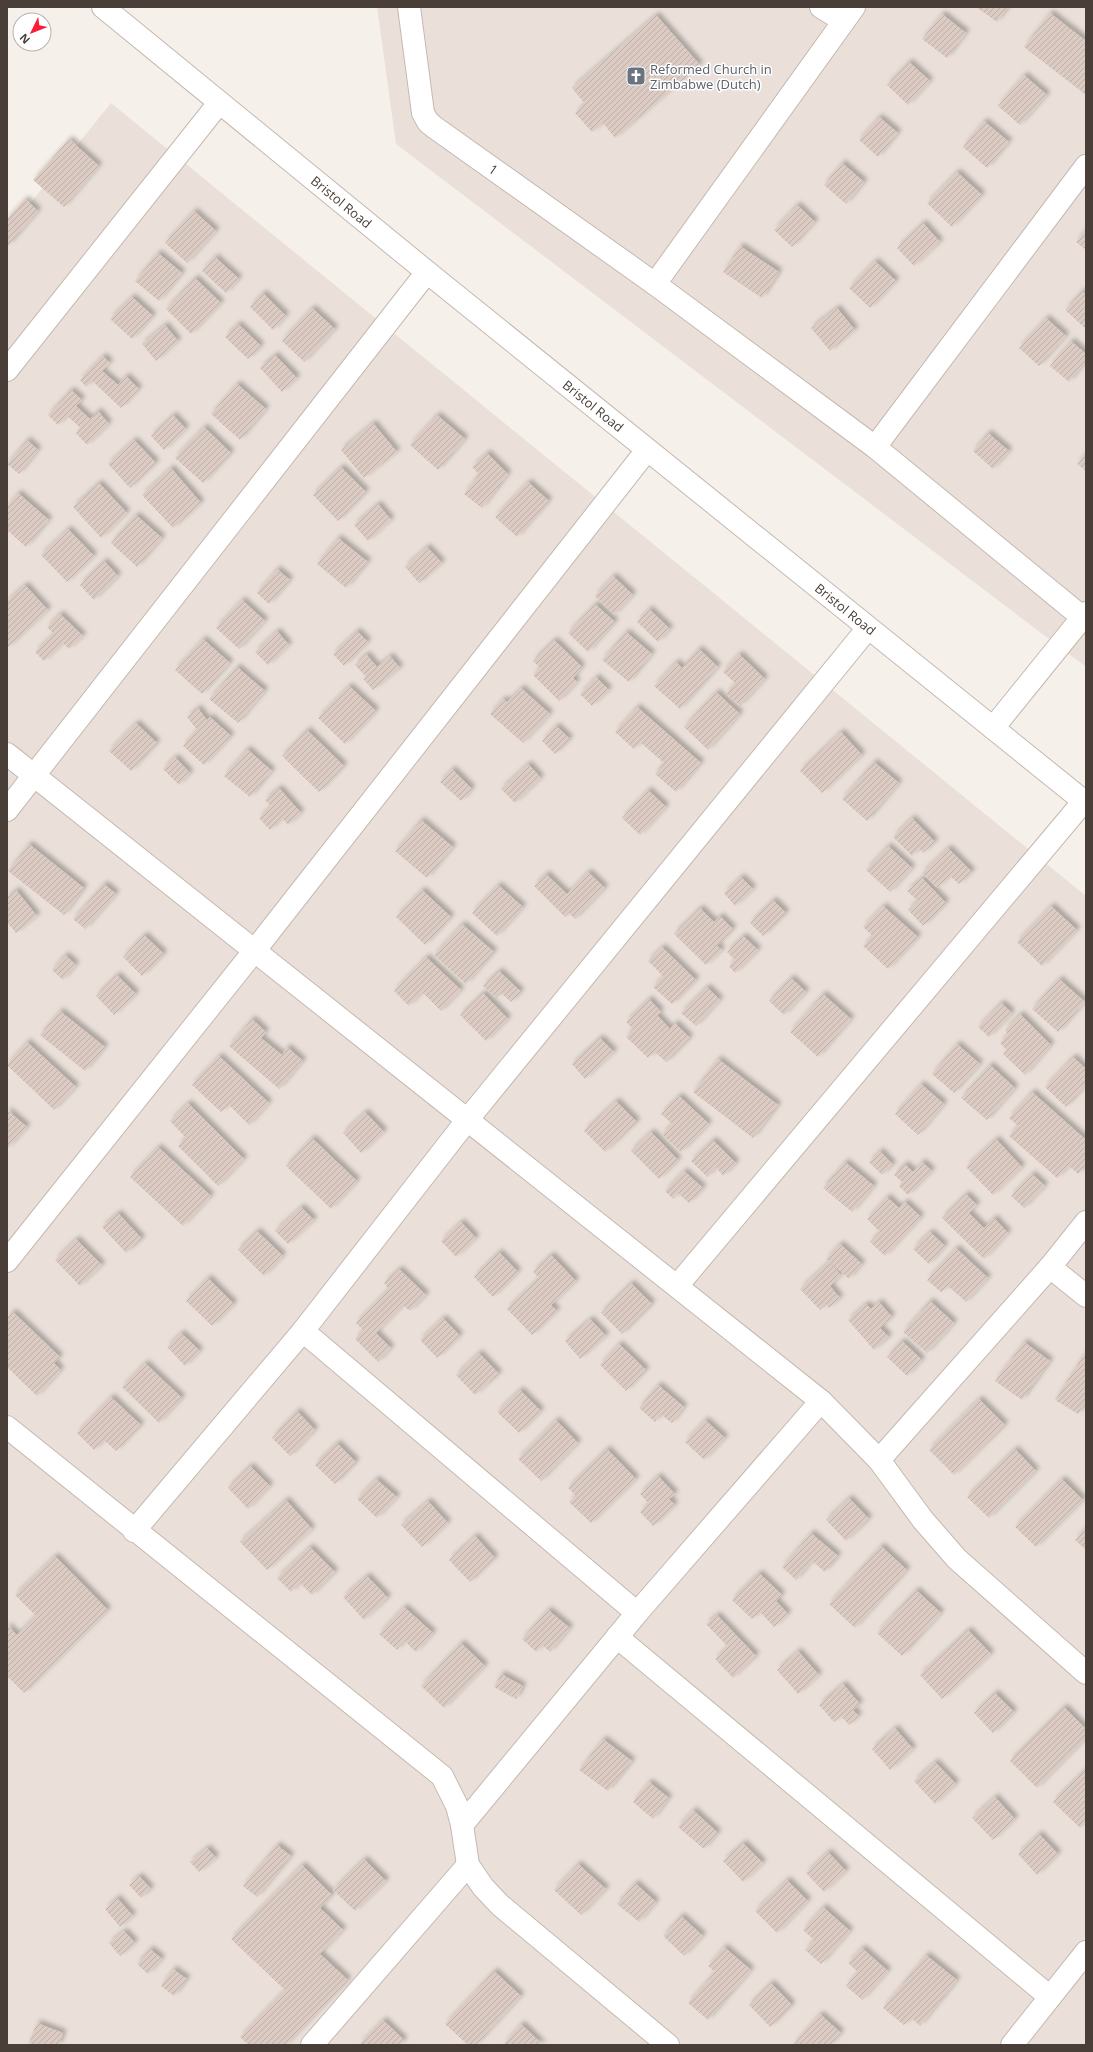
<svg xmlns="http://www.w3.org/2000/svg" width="1093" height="2052" font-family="'Open Sans',sans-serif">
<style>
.residential{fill:#eae0d9}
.building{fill:url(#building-hatch);filter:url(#shadow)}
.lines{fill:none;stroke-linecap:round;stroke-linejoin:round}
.minor-casing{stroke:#c5b8b0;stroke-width:24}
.minor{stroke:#fff;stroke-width:22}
.labels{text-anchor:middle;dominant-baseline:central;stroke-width:3;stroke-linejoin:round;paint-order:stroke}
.worship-label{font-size:13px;fill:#5b616d;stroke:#fff;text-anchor:start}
.street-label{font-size:13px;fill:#4a3e39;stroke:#fff}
</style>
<defs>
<pattern id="building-hatch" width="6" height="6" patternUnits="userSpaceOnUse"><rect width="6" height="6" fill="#dbcbc3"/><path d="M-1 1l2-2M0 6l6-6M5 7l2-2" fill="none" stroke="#bdafa8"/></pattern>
<filter id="shadow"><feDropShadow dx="3.5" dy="-3.5" stdDeviation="2" flood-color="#0004"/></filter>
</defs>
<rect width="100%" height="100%" fill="#f6f0eb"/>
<g class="residential">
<polygon points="377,7 1086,7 1086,667 396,144"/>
<polygon points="111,103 1086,896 1086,2045 7,2045 7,232"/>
</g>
<g class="building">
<polygon points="976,7 1008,7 997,22"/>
<polygon points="1050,13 1086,41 1086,95 1024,47"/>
<polygon points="942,14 966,33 947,58 922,39"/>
<polygon points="656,15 700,65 615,138 603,123 592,132 575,113 585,104 572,88"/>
<polygon points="909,62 930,81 908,105 887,85"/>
<polygon points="1024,75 1047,95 1020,125 998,106"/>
<polygon points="879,117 898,133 878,157 859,140"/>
<polygon points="984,121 1009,142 987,168 963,147"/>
<polygon points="69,139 99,166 64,207 33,180"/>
<polygon points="842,163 864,182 846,204 824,185"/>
<polygon points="957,172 982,195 952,227 927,203"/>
<polygon points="25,199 38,211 7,247 7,219"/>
<polygon points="797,205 815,222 792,247 774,230"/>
<polygon points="194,211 216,231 187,263 165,243"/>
<polygon points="923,223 940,242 914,266 897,248"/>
<polygon points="1086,229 1086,250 1076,242"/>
<polygon points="740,246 779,272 762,298 723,272"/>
<polygon points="158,253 182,273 159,301 135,281"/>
<polygon points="215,257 239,279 226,293 202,271"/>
<polygon points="875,261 896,281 870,308 849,288"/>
<polygon points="195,278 221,303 191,334 166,309"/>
<polygon points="1082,291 1086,295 1086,329 1065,310"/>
<polygon points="263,293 286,316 273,330 250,307"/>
<polygon points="132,297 153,316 132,339 110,319"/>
<polygon points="312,308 335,329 304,362 282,341"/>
<polygon points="837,308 855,330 830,351 811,328"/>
<polygon points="1046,318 1066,336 1039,366 1019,348"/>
<polygon points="238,324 261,346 248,359 225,337"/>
<polygon points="165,325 178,341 156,361 142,344"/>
<polygon points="1071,341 1086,354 1086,361 1069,382 1050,366"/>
<polygon points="275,355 297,378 282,392 260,368"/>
<polygon points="103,356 110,363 102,371 118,385 126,376 139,389 121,408 92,381 86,387 80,380"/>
<polygon points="237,384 266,409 240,440 211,414"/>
<polygon points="71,390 82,400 76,406 90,419 98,411 109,424 87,445 76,433 81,428 67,416 58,425 48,415"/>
<polygon points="173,415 186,429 164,450 151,436"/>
<polygon points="437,415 465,439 438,470 410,445"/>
<polygon points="373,423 397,452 364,478 341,450"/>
<polygon points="204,427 231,453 203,483 175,458"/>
<polygon points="988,433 1009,451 993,469 973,451"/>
<polygon points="27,440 38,450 19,474 7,464"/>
<polygon points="134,440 156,463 130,488 108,464"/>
<polygon points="487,453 508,474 482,508 464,494 479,474 472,467"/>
<polygon points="1086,454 1086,471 1077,464"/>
<polygon points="341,467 366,492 338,521 313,495"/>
<polygon points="171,468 201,503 173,528 142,495"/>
<polygon points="528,482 549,501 517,537 495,517"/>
<polygon points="99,483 127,513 101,538 73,507"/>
<polygon points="18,493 49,520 26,547 7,530 7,507"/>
<polygon points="378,504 391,520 368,541 354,525"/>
<polygon points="136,515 162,538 137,567 111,543"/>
<polygon points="68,529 94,556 67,582 41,555"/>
<polygon points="338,538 368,562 346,588 317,564"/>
<polygon points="427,547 442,563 419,583 405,567"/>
<polygon points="104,561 118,576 94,600 80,585"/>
<polygon points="277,569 290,580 269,604 257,593"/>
<polygon points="613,576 633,595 614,615 595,596"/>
<polygon points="25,585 48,610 7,648 7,601"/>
<polygon points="242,600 265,621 239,649 216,628"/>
<polygon points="595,604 615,622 588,652 568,633"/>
<polygon points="649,609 670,629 658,642 637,622"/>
<polygon points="60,614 83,636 69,649 63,643 44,661 35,652 54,634 47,627"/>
<polygon points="277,631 289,645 268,665 255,652"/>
<polygon points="357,631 368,642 344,666 333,654"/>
<polygon points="626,632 652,654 629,682 602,660"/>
<polygon points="203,639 230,663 202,694 175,670"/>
<polygon points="554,640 582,667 573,678 577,682 559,701 533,675 540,668 533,661"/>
<polygon points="699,649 718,667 680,709 654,686 676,662 682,668"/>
<polygon points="366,654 377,667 390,656 400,668 373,690 363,679 366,677 355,665"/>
<polygon points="739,654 765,679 740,706 726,694 735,683 723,672"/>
<polygon points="237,667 265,691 238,723 209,699"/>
<polygon points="596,677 609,690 592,706 580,694"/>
<polygon points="349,686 376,711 345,744 318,718"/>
<polygon points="521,688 550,714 523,743 490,714 503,699 507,702"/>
<polygon points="716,692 740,714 708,750 684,727"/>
<polygon points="637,707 701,763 676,792 655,774 664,763 640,742 634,749 615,732"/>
<polygon points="198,708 207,720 210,717 231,736 204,765 183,746 197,730 187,717"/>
<polygon points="136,723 157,743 131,771 109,751"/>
<polygon points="556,726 570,739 555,754 542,741"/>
<polygon points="307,730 344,766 319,792 282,756"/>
<polygon points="841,732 862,755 822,793 800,771"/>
<polygon points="247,749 272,771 250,797 224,776"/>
<polygon points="175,757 190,773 179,785 163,769"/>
<polygon points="874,762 899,783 867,821 842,799"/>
<polygon points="528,764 541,778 515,803 501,789"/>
<polygon points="452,769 472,789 461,801 440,782"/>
<polygon points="279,788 301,813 288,825 282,818 270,830 259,818 271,806 265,800"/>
<polygon points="648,790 666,807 640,835 622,818"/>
<polygon points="912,818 935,842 923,853 919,848 912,856 893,837"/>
<polygon points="421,820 453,847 427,878 395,851"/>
<polygon points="29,844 84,888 64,915 8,871"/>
<polygon points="888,846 912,868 890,892 866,870"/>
<polygon points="948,848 972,872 959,884 950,876 937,888 922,873"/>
<polygon points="588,872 605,888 575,919 569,913 565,917 534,886 546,874 567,894"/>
<polygon points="741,877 753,889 735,906 724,893"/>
<polygon points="922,878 946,903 923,926 908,910 918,901 907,891"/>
<polygon points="104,884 116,894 85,929 73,919"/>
<polygon points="498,885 523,907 497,936 472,913"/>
<polygon points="16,890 37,916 16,933 7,922 7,898"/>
<polygon points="422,890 451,917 425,945 396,917"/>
<polygon points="773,900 786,913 763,936 750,923"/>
<polygon points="883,906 918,937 888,969 863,946 873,936 863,927"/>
<polygon points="1051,906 1077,930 1042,966 1017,942"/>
<polygon points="700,908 714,922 720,916 733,929 717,946 722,950 706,965 674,934"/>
<polygon points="462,924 494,952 466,984 434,955"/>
<polygon points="144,935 164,954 142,976 123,957"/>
<polygon points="743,936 758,950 735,973 729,966 735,960 727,952"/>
<polygon points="662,947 696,980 672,1004 653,987 663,976 648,961"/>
<polygon points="65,955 76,965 63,980 52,970"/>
<polygon points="426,957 461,990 441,1011 422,992 409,1006 394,991"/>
<polygon points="499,971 521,992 511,1002 501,993 496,998 483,986"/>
<polygon points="117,975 136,994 114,1015 96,996"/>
<polygon points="791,978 806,992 784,1015 769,1001"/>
<polygon points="1059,979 1085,1002 1058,1032 1032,1009"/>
<polygon points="707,987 720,1000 696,1026 681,1013"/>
<polygon points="483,993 508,1019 486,1041 460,1015"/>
<polygon points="823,994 851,1019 818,1057 790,1032"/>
<polygon points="649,999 661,1012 657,1015 670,1029 675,1023 690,1038 666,1062 655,1052 648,1058 626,1037 633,1029 626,1022"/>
<polygon points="1001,1003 1012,1013 989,1037 978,1027"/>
<polygon points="60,1011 105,1047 85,1071 40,1035"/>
<polygon points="1020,1014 1051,1045 1025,1075 1003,1054 1007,1050 1000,1043 1008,1034 1005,1030"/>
<polygon points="252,1019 266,1032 261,1038 282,1055 287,1047 303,1061 279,1089 229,1046"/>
<polygon points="600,1038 614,1052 585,1079 572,1064"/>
<polygon points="27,1042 76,1087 54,1110 7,1065"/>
<polygon points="957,1044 980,1064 954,1093 932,1074"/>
<polygon points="219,1056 269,1103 249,1125 229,1105 221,1112 192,1085"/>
<polygon points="1073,1057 1086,1069 1086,1085 1066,1107 1045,1087"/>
<polygon points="718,1059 778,1105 753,1138 693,1092"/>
<polygon points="990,1065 1015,1088 987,1120 961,1098"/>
<polygon points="921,1084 944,1104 918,1135 895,1114"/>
<polygon points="1032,1092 1086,1140 1086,1164 1078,1174 1069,1166 1057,1178 1009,1136 1018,1126 1009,1118"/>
<polygon points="679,1096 709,1124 681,1152 662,1134 672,1124 661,1114"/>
<polygon points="616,1101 637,1122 605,1152 584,1131"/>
<polygon points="188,1103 244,1159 218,1186 178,1146 186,1138 170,1121"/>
<polygon points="7,1110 27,1127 7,1149"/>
<polygon points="365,1112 384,1132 361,1153 343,1133"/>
<polygon points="651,1132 678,1160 659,1179 631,1151"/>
<polygon points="312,1138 357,1181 331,1209 286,1166"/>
<polygon points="996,1139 1022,1167 993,1195 966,1167"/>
<polygon points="713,1140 736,1163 723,1176 716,1167 707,1177 691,1161"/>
<polygon points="158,1147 211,1196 183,1226 130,1177"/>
<polygon points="880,1151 893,1165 882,1175 869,1162"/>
<polygon points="845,1162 874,1186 852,1212 823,1188"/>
<polygon points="922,1162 932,1171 908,1195 899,1186 902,1182 894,1175 905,1164 913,1172"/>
<polygon points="684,1171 703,1188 689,1203 678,1193 673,1199 665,1191"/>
<polygon points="1032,1174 1045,1186 1024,1208 1011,1196"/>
<polygon points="966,1194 977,1205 969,1213 984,1228 994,1218 1008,1233 984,1259 942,1218"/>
<polygon points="887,1197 899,1208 905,1202 921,1217 885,1256 870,1242 880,1232 867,1219"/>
<polygon points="301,1207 314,1220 288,1244 275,1231"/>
<polygon points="118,1213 142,1239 126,1253 102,1227"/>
<polygon points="461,1222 476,1238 456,1257 441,1241"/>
<polygon points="257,1231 283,1256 264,1276 238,1250"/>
<polygon points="930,1232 945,1246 929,1264 913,1249"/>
<polygon points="76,1239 102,1265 80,1286 55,1260"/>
<polygon points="840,1244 862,1264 849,1279 826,1259"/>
<polygon points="956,1248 988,1278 966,1302 948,1286 941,1292 927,1280"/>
<polygon points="499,1252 518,1272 493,1297 474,1277"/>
<polygon points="551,1255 576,1281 551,1305 557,1311 532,1335 507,1309 539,1278 533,1272"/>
<polygon points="829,1262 841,1275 830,1286 840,1298 829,1308 826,1304 820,1310 800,1289"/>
<polygon points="399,1269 426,1295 410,1311 403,1305 376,1333 391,1348 378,1362 355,1339 363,1330 356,1323 389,1289 384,1283"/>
<polygon points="208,1278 234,1304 212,1326 186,1301"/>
<polygon points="631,1283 652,1304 622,1334 601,1313"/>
<polygon points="930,1301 954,1323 927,1353 903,1332"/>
<polygon points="879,1302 892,1317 880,1328 889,1337 874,1350 848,1320 866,1304 871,1309"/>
<polygon points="13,1312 60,1357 54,1363 61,1370 37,1396 7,1367 7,1318"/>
<polygon points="443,1318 460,1336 437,1358 420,1340"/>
<polygon points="590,1319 606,1336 580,1359 565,1341"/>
<polygon points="181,1333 200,1351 185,1366 167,1347"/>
<polygon points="902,1341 922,1360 907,1376 887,1357"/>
<polygon points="1024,1342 1050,1361 1022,1400 995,1381"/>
<polygon points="619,1344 646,1370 626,1391 600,1365"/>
<polygon points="1086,1351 1086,1401 1078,1414 1055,1400"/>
<polygon points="479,1353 499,1374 475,1395 456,1375"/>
<polygon points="145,1363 182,1398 159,1423 122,1387"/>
<polygon points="658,1385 684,1407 672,1423 660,1414 655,1422 639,1408"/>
<polygon points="520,1390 541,1411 519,1433 497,1412"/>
<polygon points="111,1397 141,1425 116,1451 104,1440 94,1450 77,1433"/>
<polygon points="979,1399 1005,1425 954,1475 929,1450"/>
<polygon points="297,1411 315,1430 290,1456 272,1438"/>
<polygon points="556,1420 578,1443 541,1481 518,1459"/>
<polygon points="705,1420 725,1438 704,1460 685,1442"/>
<polygon points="337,1443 356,1462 335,1484 315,1465"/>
<polygon points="607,1449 636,1479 591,1523 569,1502 576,1496 568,1488"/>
<polygon points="1015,1449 1036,1471 989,1518 967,1497"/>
<polygon points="250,1466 270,1486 248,1509 228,1488"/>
<polygon points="658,1476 675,1494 669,1499 675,1505 653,1526 640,1512 649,1504 640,1494"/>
<polygon points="376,1479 397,1497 377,1518 357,1499"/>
<polygon points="1062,1479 1083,1500 1036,1547 1015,1527"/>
<polygon points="849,1498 869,1519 846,1541 826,1520"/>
<polygon points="286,1500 312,1529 267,1570 240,1542"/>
<polygon points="428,1501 448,1523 422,1547 401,1525"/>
<polygon points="1086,1528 1086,1550 1075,1540"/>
<polygon points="811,1533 838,1556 825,1572 812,1561 796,1580 782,1567"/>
<polygon points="475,1536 495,1558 470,1582 449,1560"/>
<polygon points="881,1546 907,1570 855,1628 829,1604"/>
<polygon points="310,1547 335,1572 312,1595 300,1583 291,1592 277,1578"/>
<polygon points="55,1556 108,1610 24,1693 7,1676 7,1625 17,1635 36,1616 15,1595"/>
<polygon points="759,1573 782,1595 776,1601 788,1614 774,1627 760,1612 752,1619 732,1600"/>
<polygon points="367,1576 388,1598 364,1620 343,1597"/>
<polygon points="916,1590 941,1613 902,1656 877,1633"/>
<polygon points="404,1607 433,1633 416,1652 404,1641 397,1650 379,1634"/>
<polygon points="548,1610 570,1628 550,1652 542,1645 536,1652 522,1639"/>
<polygon points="717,1615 756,1656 733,1678 715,1659 728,1647 706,1624"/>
<polygon points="968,1630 991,1654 942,1699 920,1675"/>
<polygon points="461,1643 485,1666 444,1708 421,1686"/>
<polygon points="798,1651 819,1675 798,1694 777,1670"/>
<polygon points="501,1674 523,1686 516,1699 494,1687"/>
<polygon points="843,1684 860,1704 853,1710 859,1716 849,1725 841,1716 834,1722 819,1705"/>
<polygon points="995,1693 1014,1712 993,1733 974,1713"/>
<polygon points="1064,1707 1086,1729 1086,1738 1037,1788 1010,1761"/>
<polygon points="895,1728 913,1749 890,1770 872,1749"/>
<polygon points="603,1739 632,1761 608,1791 579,1770"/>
<polygon points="935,1762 956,1784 935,1804 914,1781"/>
<polygon points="1086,1769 1086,1822 1080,1828 1053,1802"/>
<polygon points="649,1782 669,1798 653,1819 633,1802"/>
<polygon points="995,1797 1015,1819 993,1840 972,1818"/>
<polygon points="693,1810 718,1833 704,1849 678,1827"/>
<polygon points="1039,1834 1058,1854 1037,1875 1018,1854"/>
<polygon points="743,1843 763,1863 743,1882 723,1861"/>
<polygon points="277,1845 291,1856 257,1897 243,1886"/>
<polygon points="207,1848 216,1858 199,1872 190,1862"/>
<polygon points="828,1852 846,1871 824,1892 806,1873"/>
<polygon points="364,1859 386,1881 355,1911 333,1890"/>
<polygon points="578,1864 606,1889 581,1915 554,1890"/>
<polygon points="302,1865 332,1895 320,1908 343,1930 320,1954 348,1980 286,2045 248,2045 240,2037 285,1990 231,1939"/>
<polygon points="139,1876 151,1889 141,1898 129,1885"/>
<polygon points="787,1880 808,1901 777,1933 755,1911"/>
<polygon points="635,1883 656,1902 639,1922 617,1904"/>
<polygon points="117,1898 133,1916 120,1927 105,1909"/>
<polygon points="823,1907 850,1931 821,1964 805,1950 814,1940 803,1930"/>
<polygon points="681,1916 703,1936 684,1956 663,1936"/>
<polygon points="124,1931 135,1943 120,1956 109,1943"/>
<polygon points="724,1947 751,1970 708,2020 688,2003 715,1972 708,1966"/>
<polygon points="862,1948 888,1971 862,2000 846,1986 858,1972 848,1963"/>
<polygon points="150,1949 162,1959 148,1974 137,1964"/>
<polygon points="926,1955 957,1980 920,2026 911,2018 904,2025 883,2008"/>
<polygon points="173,1969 187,1979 174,1996 161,1986"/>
<polygon points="494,1971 521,1996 476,2045 468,2045 445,2024"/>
<polygon points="771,1983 792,2005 770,2027 749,2005"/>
<polygon points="820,2014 841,2033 830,2045 793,2045"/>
<polygon points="383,2020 404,2040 400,2045 359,2045"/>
<polygon points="37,2023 63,2033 59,2045 28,2045"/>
<polygon points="521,2024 543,2045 503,2045"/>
</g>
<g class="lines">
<g class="minor-casing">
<g id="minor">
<path id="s1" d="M103 7 427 272 1086 803"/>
<path id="s2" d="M409 7 423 113 428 122 434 127 655 284 875 447 1082 617"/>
<polyline points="821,7 844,21"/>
<polyline points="655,284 854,7"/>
<polyline points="7,370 219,103"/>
<polyline points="875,447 1086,166"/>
<polyline points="993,728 1086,613"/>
<polyline points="7,754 821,1401 879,1460 923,1520 957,1559 1086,1673"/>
<polyline points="7,810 427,272"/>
<polyline points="7,1261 255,950 647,450"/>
<polyline points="1050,1267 1086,1296"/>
<polyline points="677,1286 1084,801"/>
<polyline points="303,1331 468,1119 868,628"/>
<polyline points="7,1427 442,1776 457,1806 462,1825 468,1865 483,1887 500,1905 668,2045"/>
<polyline points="879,1460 1050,1267 1086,1222"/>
<polyline points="134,1531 303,1331 637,1613"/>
<polyline points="617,1637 1050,1997"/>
<polyline points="462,1825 637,1613 821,1401"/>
<polyline points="312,2045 468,1865"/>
<polyline points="1012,2045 1086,1952"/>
</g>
</g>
<use href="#minor" class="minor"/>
</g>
<defs>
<g id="church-square" transform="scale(1)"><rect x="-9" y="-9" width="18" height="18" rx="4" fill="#6b7280" stroke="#fff"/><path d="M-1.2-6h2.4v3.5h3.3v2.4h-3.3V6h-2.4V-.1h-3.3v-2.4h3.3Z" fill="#fff"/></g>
</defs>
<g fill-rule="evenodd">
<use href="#church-square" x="636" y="76"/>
</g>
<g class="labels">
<g class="worship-label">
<text x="650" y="69">Reformed Church in<tspan x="650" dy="15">Zimbabwe (Dutch)</tspan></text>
</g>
<g class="street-label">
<text stroke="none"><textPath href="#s2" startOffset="198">1</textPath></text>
<text stroke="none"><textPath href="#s1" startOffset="308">Bristol Road</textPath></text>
<text stroke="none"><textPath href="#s1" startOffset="632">Bristol Road</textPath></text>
<text stroke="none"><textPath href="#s1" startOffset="956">Bristol Road</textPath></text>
</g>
</g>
<rect width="1093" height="2052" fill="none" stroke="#4a3e39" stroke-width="16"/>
<g transform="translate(32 32) rotate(227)"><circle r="19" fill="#ffffff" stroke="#b7b2b0"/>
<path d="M0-3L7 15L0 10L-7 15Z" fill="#fb1c38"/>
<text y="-6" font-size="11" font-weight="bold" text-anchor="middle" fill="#4a3e39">N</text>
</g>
</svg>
